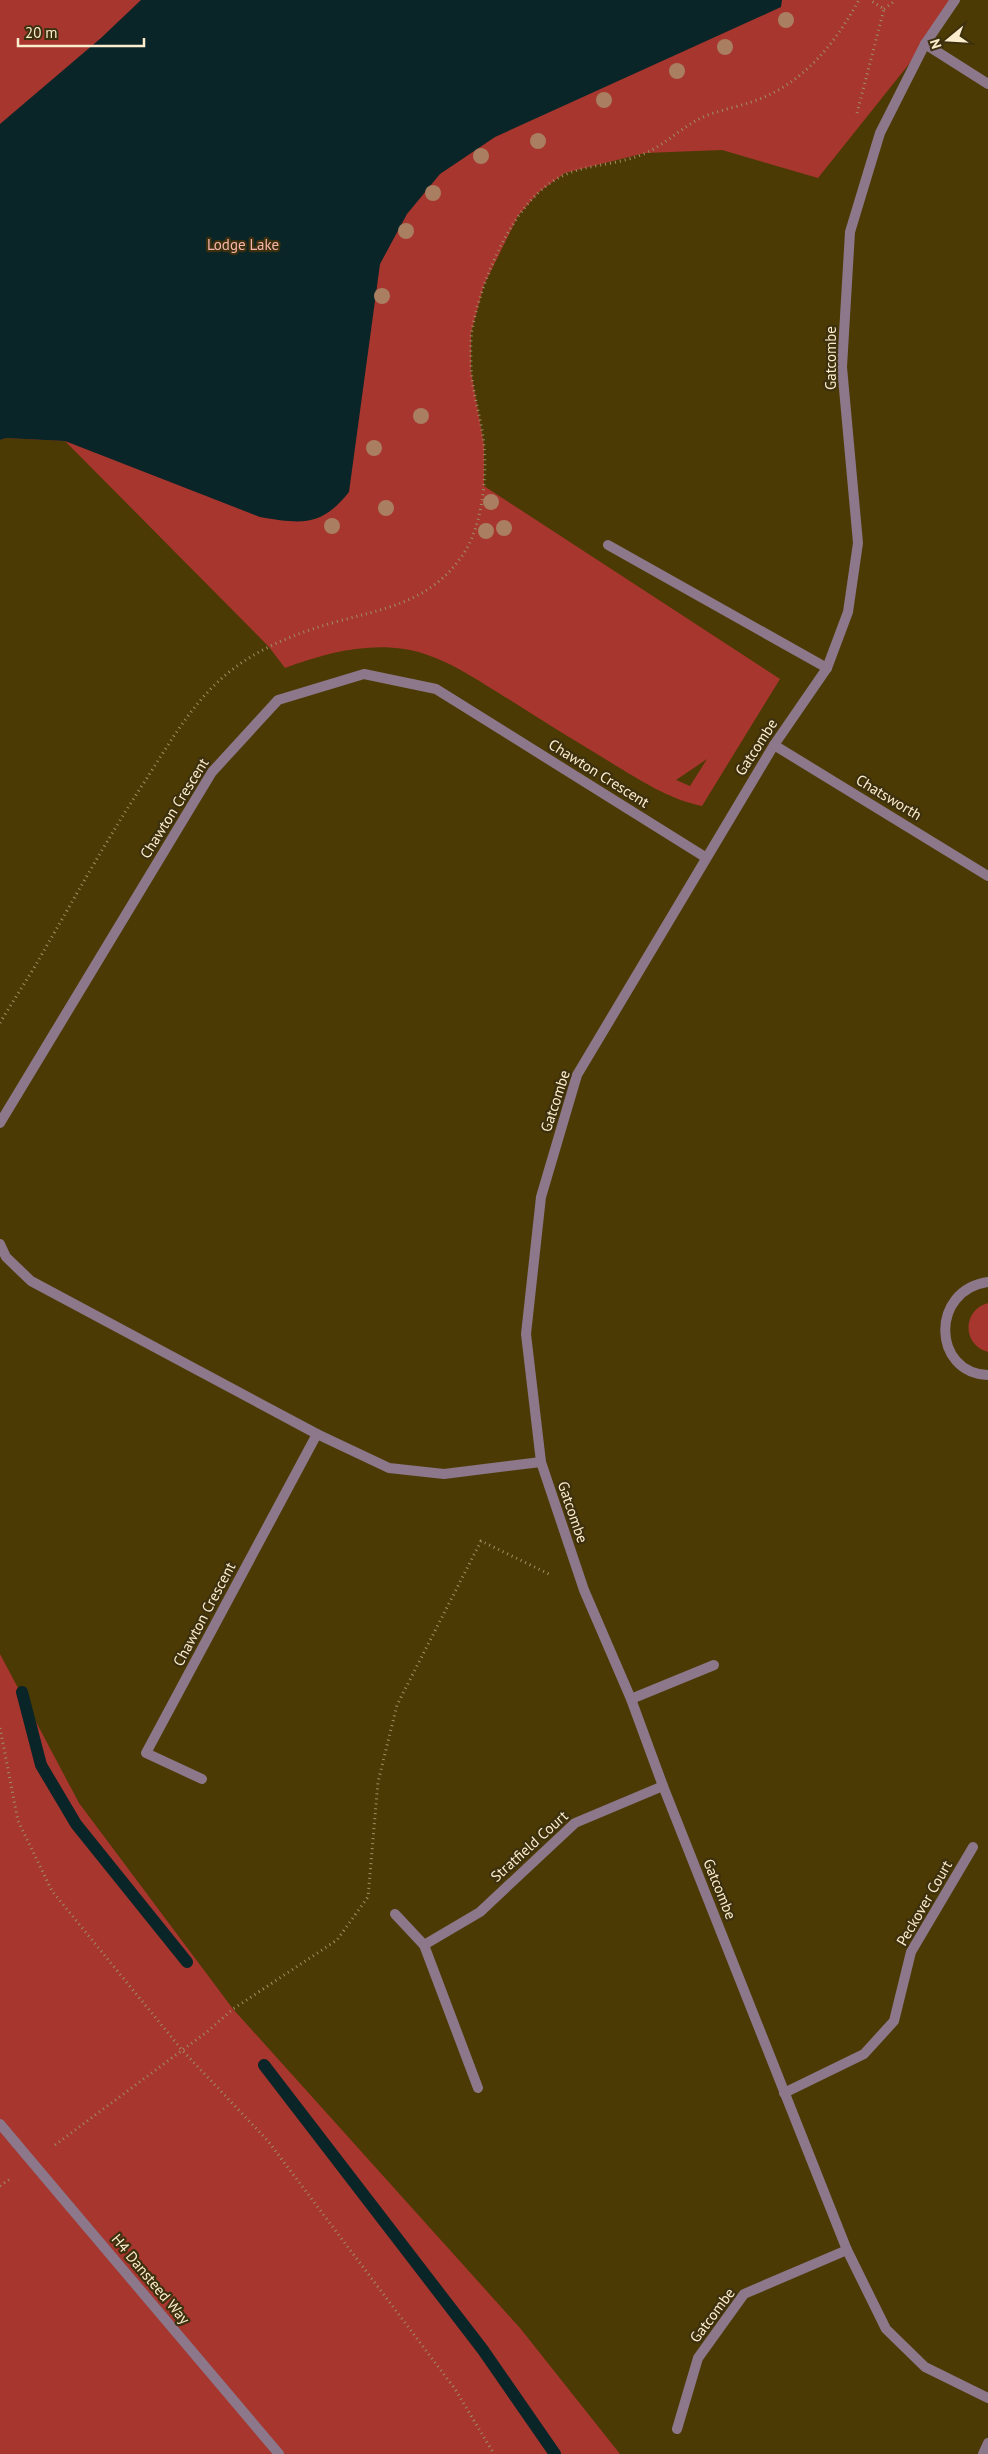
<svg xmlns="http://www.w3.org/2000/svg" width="988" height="2454" font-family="'PT Sans',sans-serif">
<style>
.green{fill:#a6362e;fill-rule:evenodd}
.water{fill:#092528}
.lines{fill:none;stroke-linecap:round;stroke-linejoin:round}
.stream{stroke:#092528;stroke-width:12}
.path{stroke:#9f8f64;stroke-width:3;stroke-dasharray:1 4;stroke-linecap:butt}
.service{stroke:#8c778b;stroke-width:10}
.minor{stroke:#8c778b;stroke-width:10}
.tertiary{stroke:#8c778b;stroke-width:10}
.tertiary-bridge{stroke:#8c778b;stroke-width:10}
.tree{fill:#aa7e60}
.labels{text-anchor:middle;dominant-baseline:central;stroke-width:4.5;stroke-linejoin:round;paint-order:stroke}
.park-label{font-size:15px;fill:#f7b5ac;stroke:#3d300e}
.street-label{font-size:15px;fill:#fbedcd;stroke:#3d300e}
</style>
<rect width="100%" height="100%" fill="#4c3a04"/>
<g class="green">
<path d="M0 0H955L925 44 818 178 722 150 645 153 565 173 539 192 518 216 484 285 471 333V371L484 445V486L780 679 702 806C668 799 640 780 610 762 577 742 543 721 510 700 477 680 443 655 404 649 363 643 323 654 285 668L269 647 65 441 6 438 0 440ZM707 759 690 786 676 780Z"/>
<path d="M988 1303V1352C962 1345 962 1310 988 1303Z"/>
<polygon points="0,1654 79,1803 233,2009 520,2328 620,2454 0,2454"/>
</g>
<path class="water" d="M141 0H782L781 7 495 137 440 174 407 214 380 264 349 492C321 527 302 524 260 517L65 441 6 438 0 440V124L101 38Z"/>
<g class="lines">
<g class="stream">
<polyline points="22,1692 41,1765 76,1824 187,1962"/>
<polyline points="264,2065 483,2350 555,2454"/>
</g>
<g class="path">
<polyline points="884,9 896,0"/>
<polyline points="857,113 884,9 870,0"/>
<path d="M0 1023C12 1002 26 982 38 961 74 899 108 837 147 778 172 739 196 697 233 669 262 647 297 633 332 623 385 608 431 603 464 553 482 525 487 479 484 446 482 420 472 393 471 367 471 355 470 342 472 330 480 286 505 224 538 193 572 160 607 170 646 153 668 143 686 123 708 115 724 109 741 106 757 100 805 82 835 43 859 0"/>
<polyline points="0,1728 18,1821 52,1891 182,2050 268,2141 455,2389 494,2454"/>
<polyline points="55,2145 208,2031 233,2009 337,1940 368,1897 378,1782 397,1705 481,1541 549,1574"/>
<polyline points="0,2186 10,2179"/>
</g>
<polyline class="service" points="608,545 827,668"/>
<g class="minor">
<polyline points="955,0 925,44 880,133 850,232 842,367 858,543 848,612 827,668 774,745 577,1075 541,1197 526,1334 541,1462 584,1590 631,1699 663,1786 847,2250 886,2329 925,2367 988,2398"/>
<polyline points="925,44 988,84"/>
<polyline points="774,745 988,876"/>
<polyline points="0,1123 212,772 278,700 364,674 436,689 705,857"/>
<polyline points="0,1244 6,1257 31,1281 317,1434 389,1468 444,1474 541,1462"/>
<path d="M988 1282C930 1290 932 1373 988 1375"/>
<polyline points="631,1699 714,1665"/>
<polyline points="202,1779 146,1753 317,1434"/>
<polyline points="395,1914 424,1945 480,1912 575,1823 663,1786"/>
<polyline points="424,1945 478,2088"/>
<polyline points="784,2093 864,2054 894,2021 911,1952 973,1847"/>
<polyline points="677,2429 698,2358 744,2294 847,2250"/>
<polyline points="983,2454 988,2443"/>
</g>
<g class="tertiary">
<polyline points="0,2124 16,2143"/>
<polyline points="70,2207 279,2454"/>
</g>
<polyline class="tertiary-bridge" points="16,2143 70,2207"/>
</g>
<g class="tree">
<circle cx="786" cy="20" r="8"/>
<circle cx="725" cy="47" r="8"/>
<circle cx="677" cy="71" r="8"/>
<circle cx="604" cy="100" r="8"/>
<circle cx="538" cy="141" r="8"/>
<circle cx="481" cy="156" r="8"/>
<circle cx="433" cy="193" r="8"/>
<circle cx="406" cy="231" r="8"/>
<circle cx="382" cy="296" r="8"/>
<circle cx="421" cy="416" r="8"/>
<circle cx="374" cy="448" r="8"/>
<circle cx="491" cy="502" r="8"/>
<circle cx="386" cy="508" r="8"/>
<circle cx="332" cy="526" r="8"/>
<circle cx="504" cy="528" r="8"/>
<circle cx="486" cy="531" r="8"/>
</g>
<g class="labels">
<g class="park-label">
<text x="243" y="244">Lodge Lake</text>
</g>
<g class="street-label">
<text transform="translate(830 358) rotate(-90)">Gatcombe</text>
<text transform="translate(756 747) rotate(-57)">Gatcombe</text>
<text transform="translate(599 773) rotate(32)">Chawton Crescent</text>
<text transform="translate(889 797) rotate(31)">Chatsworth</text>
<text transform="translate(174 808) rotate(-58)">Chawton Crescent</text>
<text transform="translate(555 1101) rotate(-72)">Gatcombe</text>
<text transform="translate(573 1512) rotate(71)">Gatcombe</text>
<text transform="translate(204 1614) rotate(-62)">Chawton Crescent</text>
<text transform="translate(529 1846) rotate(-42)">Stratfield Court</text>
<text transform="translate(720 1889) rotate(68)">Gatcombe</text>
<text transform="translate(924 1903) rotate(-60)">Peckover Court</text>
<text transform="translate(151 2279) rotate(50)">H4 Dansteed Way</text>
<text transform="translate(712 2315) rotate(-53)">Gatcombe</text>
</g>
</g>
<g transform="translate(948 40) rotate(252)" stroke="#3d300e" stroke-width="4" paint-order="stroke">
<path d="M0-4L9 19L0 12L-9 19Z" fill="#fbedcd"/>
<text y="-8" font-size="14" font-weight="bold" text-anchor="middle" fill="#fbedcd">N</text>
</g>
<path d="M18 38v8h126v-8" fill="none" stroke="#fbedcd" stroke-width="2.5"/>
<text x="25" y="38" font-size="15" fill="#fbedcd" stroke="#3d300e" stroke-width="4" paint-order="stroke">20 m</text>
</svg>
